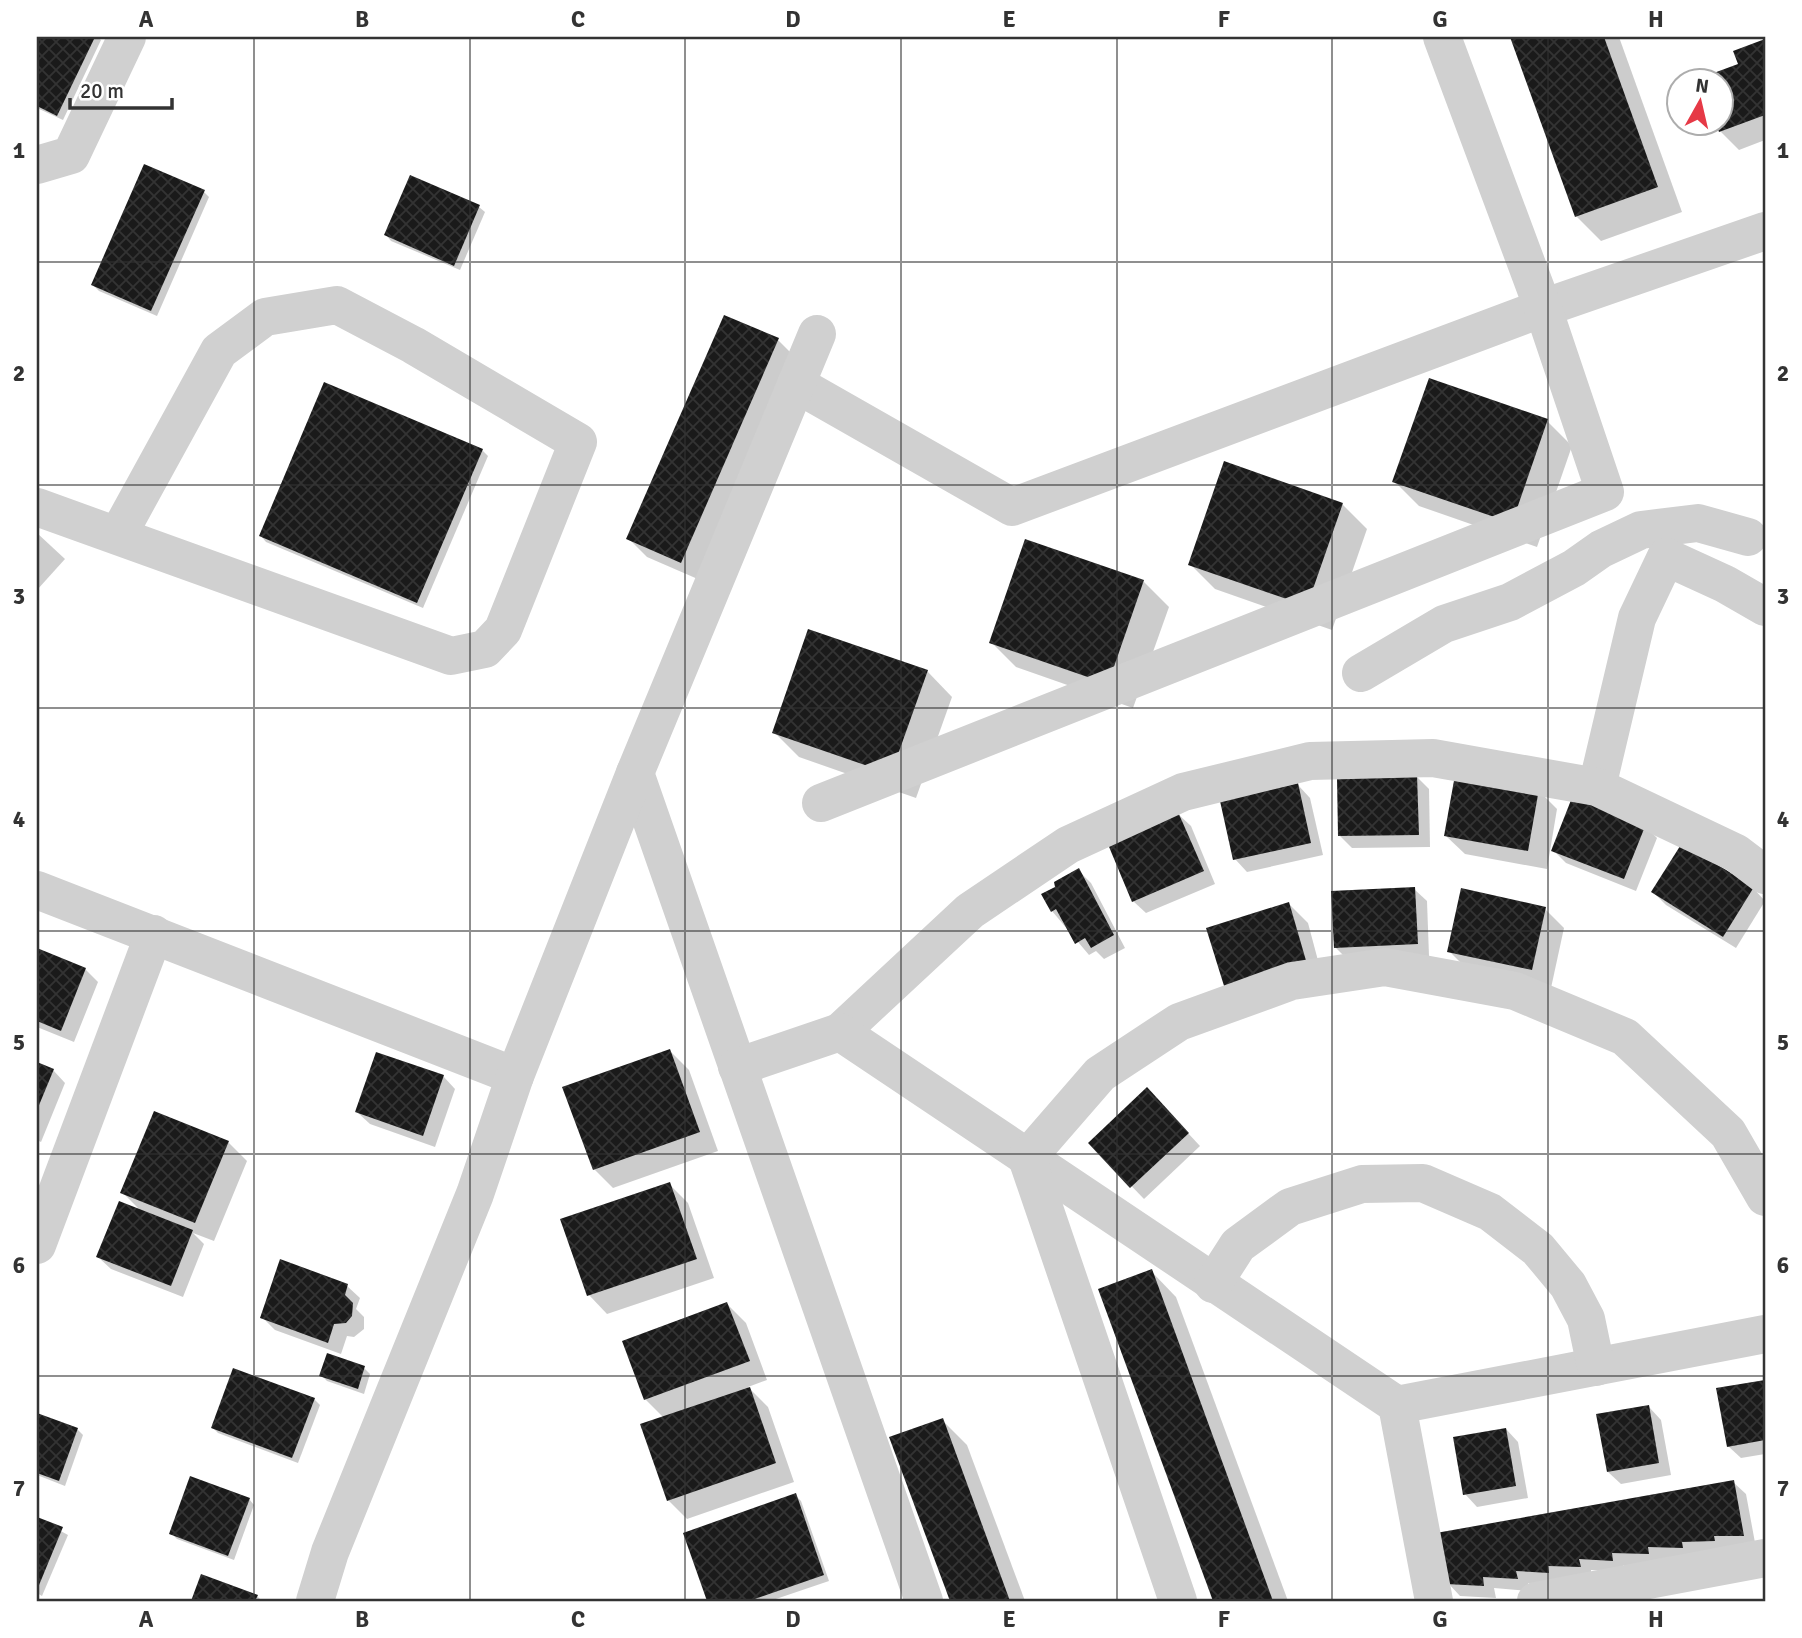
<svg xmlns="http://www.w3.org/2000/svg" width="1802" height="1638" font-family="Signika,sans-serif">
<style>
.shadow{fill:#0003}
.building{fill:url(#building-cross-hatch)}
.lines{fill:none;stroke-linecap:round;stroke-linejoin:round}
.minor{stroke:#d0d0d0;stroke-width:38}
.grid{fill:none;stroke:#333;stroke-width:2;stroke-opacity:0.55}
.neatline{fill:none;stroke:#333;stroke-width:2.5}
.grid-label{font-size:23px;text-anchor:middle;font-weight:bold;fill:#333}
</style>
<defs>
<pattern id="building-cross-hatch" width="8" height="8" patternUnits="userSpaceOnUse" patternTransform="scale(1.75)"><rect width="8" height="8" fill="#1a1a1a"/><path d="M0 0l8 8M0 8l8-8" fill="none" stroke="#333"/></pattern>
</defs>
<rect width="100%" height="100%" fill="#fff"/>
<g class="shadow">
<polygon points="38,37 97,37 101,40 63,120 37,108"/>
<polygon points="1512,37 1619,37 1682,212 1601,241 1576,216"/>
<polygon points="1765,41 1765,140 1739,150 1720,131 1722,80 1715,80 1713,75 1740,65 1735,52"/>
<polygon points="204,192 209,197 157,316 99,291 93,285"/>
<polygon points="479,207 485,212 460,270 391,241 386,235"/>
<polygon points="778,340 797,359 700,580 647,557 628,538"/>
<polygon points="1547,421 1572,446 1537,547 1419,506 1394,481"/>
<polygon points="482,450 488,456 423,608 266,542 261,536"/>
<polygon points="1342,504 1367,529 1332,630 1215,589 1190,564"/>
<polygon points="37,533 65,559 37,590"/>
<polygon points="1026,541 1144,582 1169,607 1133,708 1016,667 991,642"/>
<polygon points="927,671 952,697 916,798 799,757 774,732"/>
<polygon points="1417,777 1429,789 1430,847 1352,848 1340,836"/>
<polygon points="1298,785 1310,798 1323,855 1247,872 1235,859"/>
<polygon points="1538,790 1557,809 1547,869 1465,854 1446,836"/>
<polygon points="1178,814 1191,826 1215,884 1146,913 1133,901"/>
<polygon points="1645,826 1657,838 1636,891 1566,863 1553,850"/>
<polygon points="1078,870 1091,883 1125,948 1104,959 1096,951 1089,955 1052,911 1057,888"/>
<polygon points="1753,888 1765,901 1736,948 1666,905 1653,892"/>
<polygon points="1414,889 1427,901 1429,956 1348,960 1335,947"/>
<polygon points="1289,904 1308,923 1324,983 1208,929"/>
<polygon points="1545,909 1564,928 1551,988 1468,970 1449,951"/>
<polygon points="37,950 85,969 98,982 74,1042 37,1027"/>
<polygon points="670,1051 689,1070 718,1151 613,1188 594,1169"/>
<polygon points="37,1064 53,1070 65,1083 41,1142 37,1140"/>
<polygon points="443,1076 455,1089 435,1147 370,1124 357,1112"/>
<polygon points="1159,1102 1200,1146 1144,1199 1090,1143"/>
<polygon points="228,1142 247,1161 214,1241 193,1233 204,1244 183,1297 111,1269 98,1257 142,1212 122,1192"/>
<polygon points="669,1184 688,1203 714,1278 607,1314 589,1295"/>
<polygon points="1151,1271 1176,1297 1288,1601 1215,1601 1100,1290"/>
<polygon points="347,1286 360,1298 356,1309 364,1317 364,1329 354,1337 347,1336 341,1354 275,1330 262,1317"/>
<polygon points="727,1304 746,1323 767,1380 748,1387 768,1407 794,1482 687,1519 668,1500 664,1418 645,1399"/>
<polygon points="328,1355 364,1368 370,1374 364,1394 327,1381 321,1375"/>
<polygon points="1765,1381 1765,1454 1741,1458 1728,1446 1718,1390"/>
<polygon points="314,1399 320,1405 298,1463 218,1433 213,1428"/>
<polygon points="1649,1407 1661,1420 1671,1475 1621,1484 1608,1472"/>
<polygon points="37,1415 78,1430 83,1435 65,1486 37,1475"/>
<polygon points="942,1420 967,1445 1025,1601 951,1601 892,1438"/>
<polygon points="1506,1429 1518,1442 1528,1498 1477,1507 1465,1494"/>
<polygon points="1733,1482 1746,1494 1756,1548 1660,1566 1623,1565 1625,1572 1591,1570 1592,1578 1561,1585 1528,1583 1529,1591 1494,1588 1496,1598 1460,1596 1448,1583"/>
<polygon points="795,1495 801,1501 829,1581 770,1601 709,1601 685,1534"/>
<polygon points="249,1499 254,1505 234,1560 177,1539 171,1533"/>
<polygon points="37,1518 68,1535 42,1596 37,1593"/>
<polygon points="202,1576 257,1596 262,1601 193,1601"/>
</g>
<g class="building">
<polygon points="37,37 95,37 57,116 37,106"/>
<polygon points="1510,37 1604,37 1658,187 1575,217"/>
<polygon points="1765,39 1765,115 1719,132 1715,122 1722,122 1722,80 1714,80 1711,74 1738,64 1733,51"/>
<polygon points="144,164 205,190 151,311 91,285"/>
<polygon points="410,175 480,205 454,266 384,235"/>
<polygon points="724,315 779,338 681,563 626,539"/>
<polygon points="1429,378 1548,419 1512,523 1392,482"/>
<polygon points="324,382 483,449 417,603 259,536"/>
<polygon points="1224,461 1343,503 1307,606 1188,565"/>
<polygon points="1025,539 1144,580 1108,684 989,643"/>
<polygon points="808,629 928,670 891,774 772,733"/>
<polygon points="1417,775 1419,835 1338,836 1337,777"/>
<polygon points="1455,775 1539,789 1528,851 1444,836"/>
<polygon points="1298,783 1311,843 1233,860 1220,801"/>
<polygon points="1573,795 1646,824 1624,879 1551,851"/>
<polygon points="1178,812 1204,871 1132,902 1107,842"/>
<polygon points="1682,843 1754,887 1723,937 1651,892"/>
<polygon points="1079,868 1114,935 1091,948 1085,938 1075,944 1056,909 1051,912 1041,894 1055,887 1054,882"/>
<polygon points="1415,887 1418,944 1334,948 1331,891"/>
<polygon points="1461,888 1546,907 1532,970 1447,952"/>
<polygon points="1289,902 1307,964 1225,989 1206,928"/>
<polygon points="37,948 86,968 61,1031 37,1021"/>
<polygon points="670,1049 700,1132 593,1170 562,1087"/>
<polygon points="376,1052 444,1075 423,1136 355,1112"/>
<polygon points="37,1062 54,1069 37,1110"/>
<polygon points="1147,1087 1189,1133 1130,1188 1088,1143"/>
<polygon points="154,1111 229,1141 195,1223 120,1193"/>
<polygon points="670,1182 697,1259 587,1296 560,1219"/>
<polygon points="119,1201 193,1230 171,1286 96,1257"/>
<polygon points="280,1259 348,1284 345,1295 353,1303 352,1316 346,1323 334,1324 328,1343 260,1318"/>
<polygon points="1152,1269 1273,1601 1213,1601 1098,1289"/>
<polygon points="727,1302 750,1361 644,1400 622,1341"/>
<polygon points="327,1353 365,1366 358,1389 319,1376"/>
<polygon points="233,1368 315,1398 292,1458 211,1428"/>
<polygon points="1765,1380 1765,1440 1727,1447 1716,1388"/>
<polygon points="750,1387 776,1463 667,1501 640,1424"/>
<polygon points="1649,1405 1659,1463 1607,1472 1596,1414"/>
<polygon points="37,1413 78,1428 59,1481 37,1473"/>
<polygon points="943,1418 1010,1601 950,1601 889,1437"/>
<polygon points="1506,1428 1516,1486 1463,1495 1453,1437"/>
<polygon points="190,1476 250,1498 228,1556 169,1534"/>
<polygon points="1734,1480 1744,1536 1714,1536 1715,1541 1682,1542 1683,1548 1648,1547 1649,1554 1612,1553 1613,1561 1579,1559 1581,1567 1548,1566 1549,1573 1516,1571 1518,1579 1483,1577 1484,1586 1446,1584 1436,1533"/>
<polygon points="796,1493 824,1575 749,1601 707,1601 683,1533"/>
<polygon points="37,1517 63,1527 37,1590"/>
<polygon points="201,1574 258,1595 255,1601 191,1601"/>
</g>
<g class="lines">
<g class="minor">
<polyline points="37,165 71,155 127,37"/>
<polyline points="796,384 1012,507 1543,308 1765,231"/>
<polyline points="37,507 451,656 485,649 503,630 578,442 413,345 337,305 265,317 219,351 118,535"/>
<polyline points="1361,673 1444,624 1510,602 1574,568 1601,549 1641,530 1698,523 1748,537"/>
<polyline points="635,773 924,1601"/>
<polyline points="1597,787 1637,618 1666,557 1725,584 1765,607"/>
<polyline points="821,803 1605,492 1543,308 1442,37"/>
<polyline points="37,890 515,1076"/>
<polyline points="840,1032 970,911 1068,845 1183,792 1310,761 1433,758 1597,787 1736,853 1765,875"/>
<polyline points="737,1067 840,1032 1397,1405 1765,1334"/>
<polyline points="37,1245 154,934"/>
<polyline points="1213,1284 1238,1245 1290,1207 1362,1184 1423,1183 1490,1212 1538,1249 1568,1285 1586,1319 1596,1367"/>
<polyline points="1397,1405 1434,1601"/>
<polyline points="315,1601 330,1552 475,1194 515,1076 635,773 817,334"/>
<polyline points="1178,1601 1027,1158 1100,1074 1179,1022 1292,981 1385,967 1515,991 1625,1037 1728,1133 1765,1197"/>
<polyline points="1536,1601 1765,1558"/>
</g>
</g>
<path class="grid" d="M254 37V1601M470 37V1601M685 37V1601M901 37V1601M1117 37V1601M1332 37V1601M1548 37V1601M37 262H1765M37 485H1765M37 708H1765M37 931H1765M37 1154H1765M37 1376H1765"/>
<rect width="1802" height="1638" fill="none" stroke="#ffffff" stroke-width="77"/>
<g transform="translate(1700 102) rotate(8)"><circle r="33" fill="#ffffff" stroke="#adadad" stroke-width="2"/>
<path d="M0-5L12 26L0 18L-12 26Z" fill="#e63946"/>
<text y="-10" font-size="19" font-weight="bold" text-anchor="middle" fill="#333333">N</text>
</g>
<path d="M70 98v10h102v-10" fill="none" stroke="#333333" stroke-width="3.5"/>
<text x="80" y="98" font-size="21" fill="#333333" stroke="#ffffff" stroke-width="5" paint-order="stroke">20 m</text>
<rect x="38" y="38" width="1726" height="1562" class="neatline"/>
<g class="grid-label">
<text x="146" y="27">A</text>
<text x="362" y="27">B</text>
<text x="578" y="27">C</text>
<text x="793" y="27">D</text>
<text x="1009" y="27">E</text>
<text x="1224" y="27">F</text>
<text x="1440" y="27">G</text>
<text x="1656" y="27">H</text>
<text x="19" y="158">1</text>
<text x="1783" y="158">1</text>
<text x="19" y="381">2</text>
<text x="1783" y="381">2</text>
<text x="19" y="604">3</text>
<text x="1783" y="604">3</text>
<text x="19" y="827">4</text>
<text x="1783" y="827">4</text>
<text x="19" y="1050">5</text>
<text x="1783" y="1050">5</text>
<text x="19" y="1273">6</text>
<text x="1783" y="1273">6</text>
<text x="19" y="1496">7</text>
<text x="1783" y="1496">7</text>
<text x="146" y="1627">A</text>
<text x="362" y="1627">B</text>
<text x="578" y="1627">C</text>
<text x="793" y="1627">D</text>
<text x="1009" y="1627">E</text>
<text x="1224" y="1627">F</text>
<text x="1440" y="1627">G</text>
<text x="1656" y="1627">H</text>
</g>
</svg>
